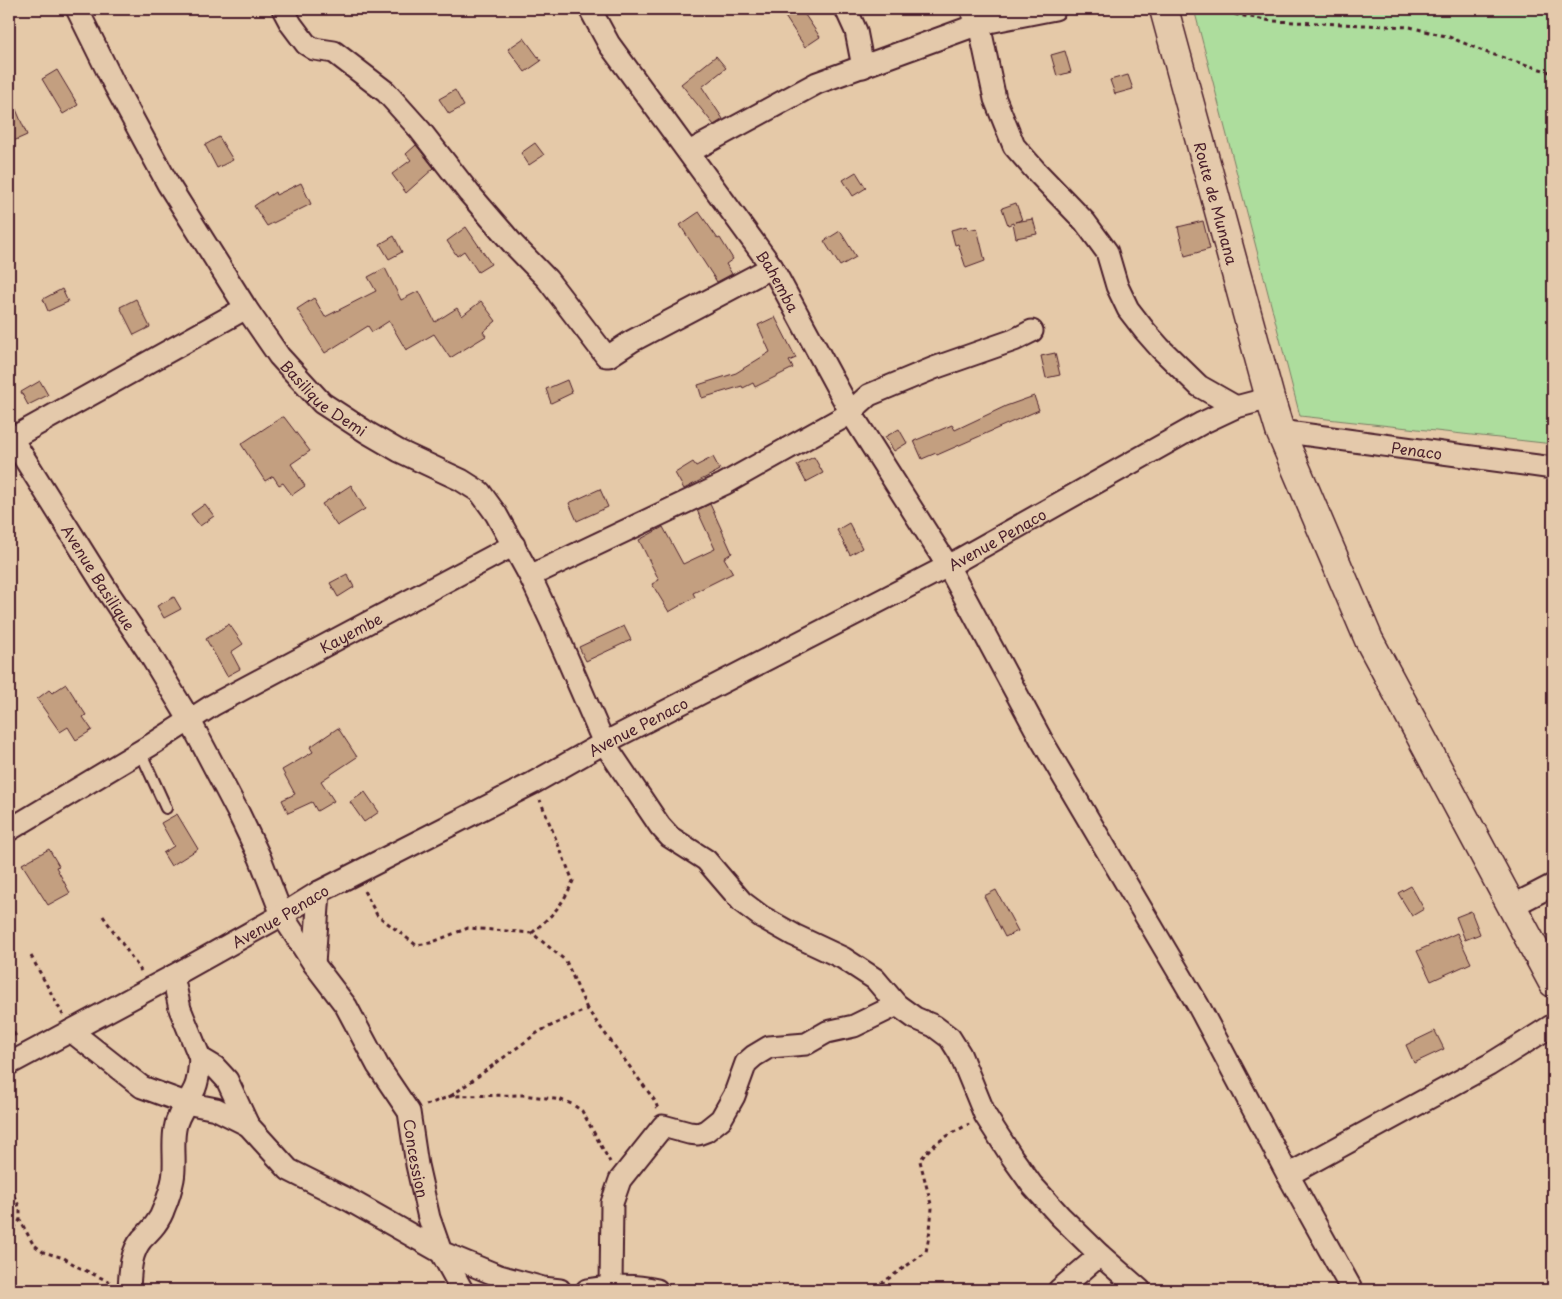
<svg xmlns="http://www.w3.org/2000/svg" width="1562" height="1299" font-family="'Playpen Sans',sans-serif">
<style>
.green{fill:#addd9d;stroke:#7c7e64}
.building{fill:#c39f80;stroke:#4a1f2b}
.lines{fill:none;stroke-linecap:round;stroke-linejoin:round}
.service-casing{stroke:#4a1f2b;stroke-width:14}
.minor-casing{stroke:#4a1f2b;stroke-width:25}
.secondary-casing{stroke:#4a1f2b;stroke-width:31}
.path{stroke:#4a1f2b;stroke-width:3;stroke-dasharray:4 4;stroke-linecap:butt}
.service{stroke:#e4c9ab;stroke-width:10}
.minor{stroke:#e4c9ab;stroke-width:21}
.secondary{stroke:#e4c9ab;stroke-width:28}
.labels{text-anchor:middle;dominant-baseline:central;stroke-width:5;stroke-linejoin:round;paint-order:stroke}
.street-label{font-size:15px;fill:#4a1f2b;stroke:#e4c9ab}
</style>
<rect width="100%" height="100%" fill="#e5c9a8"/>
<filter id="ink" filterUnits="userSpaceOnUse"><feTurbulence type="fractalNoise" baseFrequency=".02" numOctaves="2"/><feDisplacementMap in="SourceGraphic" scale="10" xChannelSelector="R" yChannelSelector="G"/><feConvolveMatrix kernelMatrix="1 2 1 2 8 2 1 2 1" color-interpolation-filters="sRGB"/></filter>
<g filter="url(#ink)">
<polygon class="green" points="1194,9 1553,9 1553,444 1300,416"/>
<g class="building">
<polygon points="780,9 801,9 820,37 805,47"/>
<polygon points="524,38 541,61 525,72 508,49"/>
<polygon points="1065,51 1071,72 1057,76 1051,55"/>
<polygon points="716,56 726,68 702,87 723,119 714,125 681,84"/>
<polygon points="57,70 78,105 63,114 42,79"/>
<polygon points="1128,75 1133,89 1115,94 1110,80"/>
<polygon points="455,90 464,106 449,114 439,99"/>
<polygon points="9,93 27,135 9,143"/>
<polygon points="219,137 233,160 217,168 205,145"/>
<polygon points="535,143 544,155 529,165 521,153"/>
<polygon points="416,145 434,168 406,193 392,174 411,160 406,154"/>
<polygon points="856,172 866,188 853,196 843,180"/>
<polygon points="301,183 311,204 267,226 254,206 275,192 276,195"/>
<polygon points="1016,203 1022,220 1015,222 1033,219 1037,234 1016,238 1013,223 1008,225 1002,208"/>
<polygon points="699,212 718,239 720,238 733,259 726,264 732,274 717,282 680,225"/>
<polygon points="1203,221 1210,249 1185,256 1178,227"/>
<polygon points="967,226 968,230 977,228 985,261 966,268 958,244 955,245 951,230"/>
<polygon points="466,227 491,264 478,272 464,251 457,256 447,241"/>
<polygon points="840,231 856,257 840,266 824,241"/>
<polygon points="394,236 402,252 389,259 380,244"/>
<polygon points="385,268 401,300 419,291 435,322 457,308 462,316 481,301 496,321 483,332 486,336 450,358 434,334 406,350 389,321 372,332 368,326 325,353 297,309 314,298 325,317 376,291 368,277"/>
<polygon points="62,289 68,302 48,311 43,299"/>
<polygon points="136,299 150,327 134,335 120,307"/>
<polygon points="775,317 796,358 789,361 793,368 755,387 753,383 743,388 742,386 702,398 698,385 736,373 770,352 758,325"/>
<polygon points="1055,353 1060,375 1046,378 1041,356"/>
<polygon points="567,380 572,393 551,403 546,389"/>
<polygon points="40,381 48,395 28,405 21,392"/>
<polygon points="1034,396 1039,410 937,455 936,453 922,459 914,441 952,425 955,430 1006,406"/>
<polygon points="282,417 284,417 310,451 291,464 305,486 292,495 283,483 279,485 273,476 265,481 241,444"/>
<polygon points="899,429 907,443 894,451 885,437"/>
<polygon points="713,457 720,470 684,489 675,473 693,462 696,466"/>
<polygon points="814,457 823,473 806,482 797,465"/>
<polygon points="351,485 365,509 337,526 322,504"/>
<polygon points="600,489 608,507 577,521 569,503"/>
<polygon points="205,504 214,516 200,526 191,514"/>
<polygon points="710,504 732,553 724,558 733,573 693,593 695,597 669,612 652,584 659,580 639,540 663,527 683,564 715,549 697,510"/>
<polygon points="849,523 862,548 850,555 837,530"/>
<polygon points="347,574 354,587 338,597 330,583"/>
<polygon points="174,597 181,609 164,618 157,606"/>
<polygon points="229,624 243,644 231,652 240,669 227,676 206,639"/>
<polygon points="624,626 631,640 586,661 579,647"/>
<polygon points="66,684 86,715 83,717 92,730 76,740 68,727 60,732 37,699 49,690 52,693"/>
<polygon points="338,728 357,757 321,781 334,801 317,811 312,802 288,813 282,800 295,794 282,770 313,752 310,747"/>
<polygon points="365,792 379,812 364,822 350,802"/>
<polygon points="177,814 198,849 171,866 163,853 174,846 161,823"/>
<polygon points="49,849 59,866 56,867 70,893 48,905 22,864"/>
<polygon points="1411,886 1424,909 1412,916 1398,893"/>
<polygon points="996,890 1018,931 1005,937 984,896"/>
<polygon points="1471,911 1480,934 1465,940 1456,917"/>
<polygon points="1457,933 1471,963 1431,981 1417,951"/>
<polygon points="1435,1031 1444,1049 1414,1063 1406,1045"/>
</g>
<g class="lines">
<g class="service-casing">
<polyline id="service" points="140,751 166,808"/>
</g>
<g class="minor-casing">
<g id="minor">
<path id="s1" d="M77 9 115 86 168 184 246 308 279 356 322 403 368 433 399 451 461 480 480 492 496 514 530 576 552 623 604 743 660 826 670 837 706 860 742 902 762 917 794 935 843 958 875 979 897 1005 915 1018 934 1026 950 1038 960 1054 985 1115 1012 1157 1032 1185 1060 1216 1100 1255 1140 1290"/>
<polyline points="283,9 291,24 306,44 314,49 334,52 386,92 420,130 469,193 513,244 547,279 606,356 609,356 632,341 772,267"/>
<path id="s2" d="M590 9 609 44 772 267 851 413 948 566 1041 739 1198 1005 1288 1175 1352 1290"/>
<polyline points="846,9 856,31 863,67"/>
<polyline points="971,9 979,24 995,99 1014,146 1035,170 1085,222 1107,252 1117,286 1128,309 1145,331 1160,348 1199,386 1236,407"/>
<polyline points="689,152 817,83 979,24 1055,9"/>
<path id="s3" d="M1280 431 1553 468"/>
<path id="s4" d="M9 434 108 592 149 653 189 719 239 814 260 858 282 915 314 964 346 1006 378 1066 409 1112 417 1165 429 1218 441 1252 499 1276 543 1288 560 1290"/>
<polyline points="9,440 246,308"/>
<polyline points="530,576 724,484 851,413 859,404 869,395 934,368 1014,340 1032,331"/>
<path id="s5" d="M9 830 151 745 213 705 514 545"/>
<polyline points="1512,906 1553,885"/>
<polyline points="314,964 319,892"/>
<polyline points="173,976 180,1009 200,1058 215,1067 227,1080 248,1125 268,1147 289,1170 351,1201 441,1252 462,1290"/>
<polyline points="71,1031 142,1087 186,1103 216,1109 248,1125"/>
<path id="s6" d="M9 1064 173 976 282 915 319 892 533 783 604 743 948 566 1202 423 1236 407 1270 398"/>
<polyline points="1288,1175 1489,1065 1553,1025"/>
<polyline points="611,1286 612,1203 620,1180 663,1126 689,1133 698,1134 706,1131 721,1119 734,1096 746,1063 754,1056 769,1047 806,1044 827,1032 854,1026 897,1005"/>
<path d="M129 1290C130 1273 130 1253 142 1239 151 1230 160 1221 164 1208 168 1199 171 1189 173 1179 176 1163 172 1145 175 1129 177 1113 189 1102 195 1088 199 1079 199 1068 200 1058"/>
<path d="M587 1290C613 1286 631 1284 657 1290"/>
<polyline points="1059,1290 1100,1255"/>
</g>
</g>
<g class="secondary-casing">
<g id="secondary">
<path id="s7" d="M1164 9 1270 398 1280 431 1369 640 1553 983"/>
</g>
</g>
<g class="path">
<polyline points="1187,9 1216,11 1272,21 1410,27 1449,37 1488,53 1553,73"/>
<polyline points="364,891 377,915 416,945 430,943 468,928 532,933 566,961 587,1009"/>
<polyline points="103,916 141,971"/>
<path d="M532 933C553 914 561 908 573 881L540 800"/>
<polyline points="31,956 63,1015"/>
<polyline points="9,1026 17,1038"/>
<polyline points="451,1096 540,1031 587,1009 655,1101 658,1109"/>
<polyline points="426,1105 451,1096 523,1095 561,1100 572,1104 582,1111 610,1162"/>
<polyline points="9,1189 17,1201 20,1211 20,1220 33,1244 43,1252 64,1258 78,1267 110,1282"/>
<polyline points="9,1235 20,1220"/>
<path d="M876 1290 878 1286 926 1252 930 1230 932 1208 920 1161C930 1144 952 1133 969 1124"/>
</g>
<use href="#service" class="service"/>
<use href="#minor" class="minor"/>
<use href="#secondary" class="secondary"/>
</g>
</g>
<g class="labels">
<g class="street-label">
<text stroke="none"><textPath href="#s7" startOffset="201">Route de Munana</textPath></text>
<text stroke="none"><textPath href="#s2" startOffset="331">Bahemba</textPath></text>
<text stroke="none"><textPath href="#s1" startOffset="464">Basilique Demi</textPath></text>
<text stroke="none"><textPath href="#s3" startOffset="138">Penaco</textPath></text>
<text stroke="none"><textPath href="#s6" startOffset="1119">Avenue Penaco</textPath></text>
<text stroke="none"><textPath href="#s4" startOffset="169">Avenue Basilique</textPath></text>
<text stroke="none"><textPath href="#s5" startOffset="395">Kayembe</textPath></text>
<text stroke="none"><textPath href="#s6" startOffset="714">Avenue Penaco</textPath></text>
<text stroke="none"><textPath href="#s6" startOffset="309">Avenue Penaco</textPath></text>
<text stroke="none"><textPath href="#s4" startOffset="836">Concession</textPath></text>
</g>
</g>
<rect width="1562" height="1299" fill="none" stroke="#e4c9ab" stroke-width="30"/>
<rect x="15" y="15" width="1532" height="1269" fill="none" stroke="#4a1f2b" stroke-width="2" filter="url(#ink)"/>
</svg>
